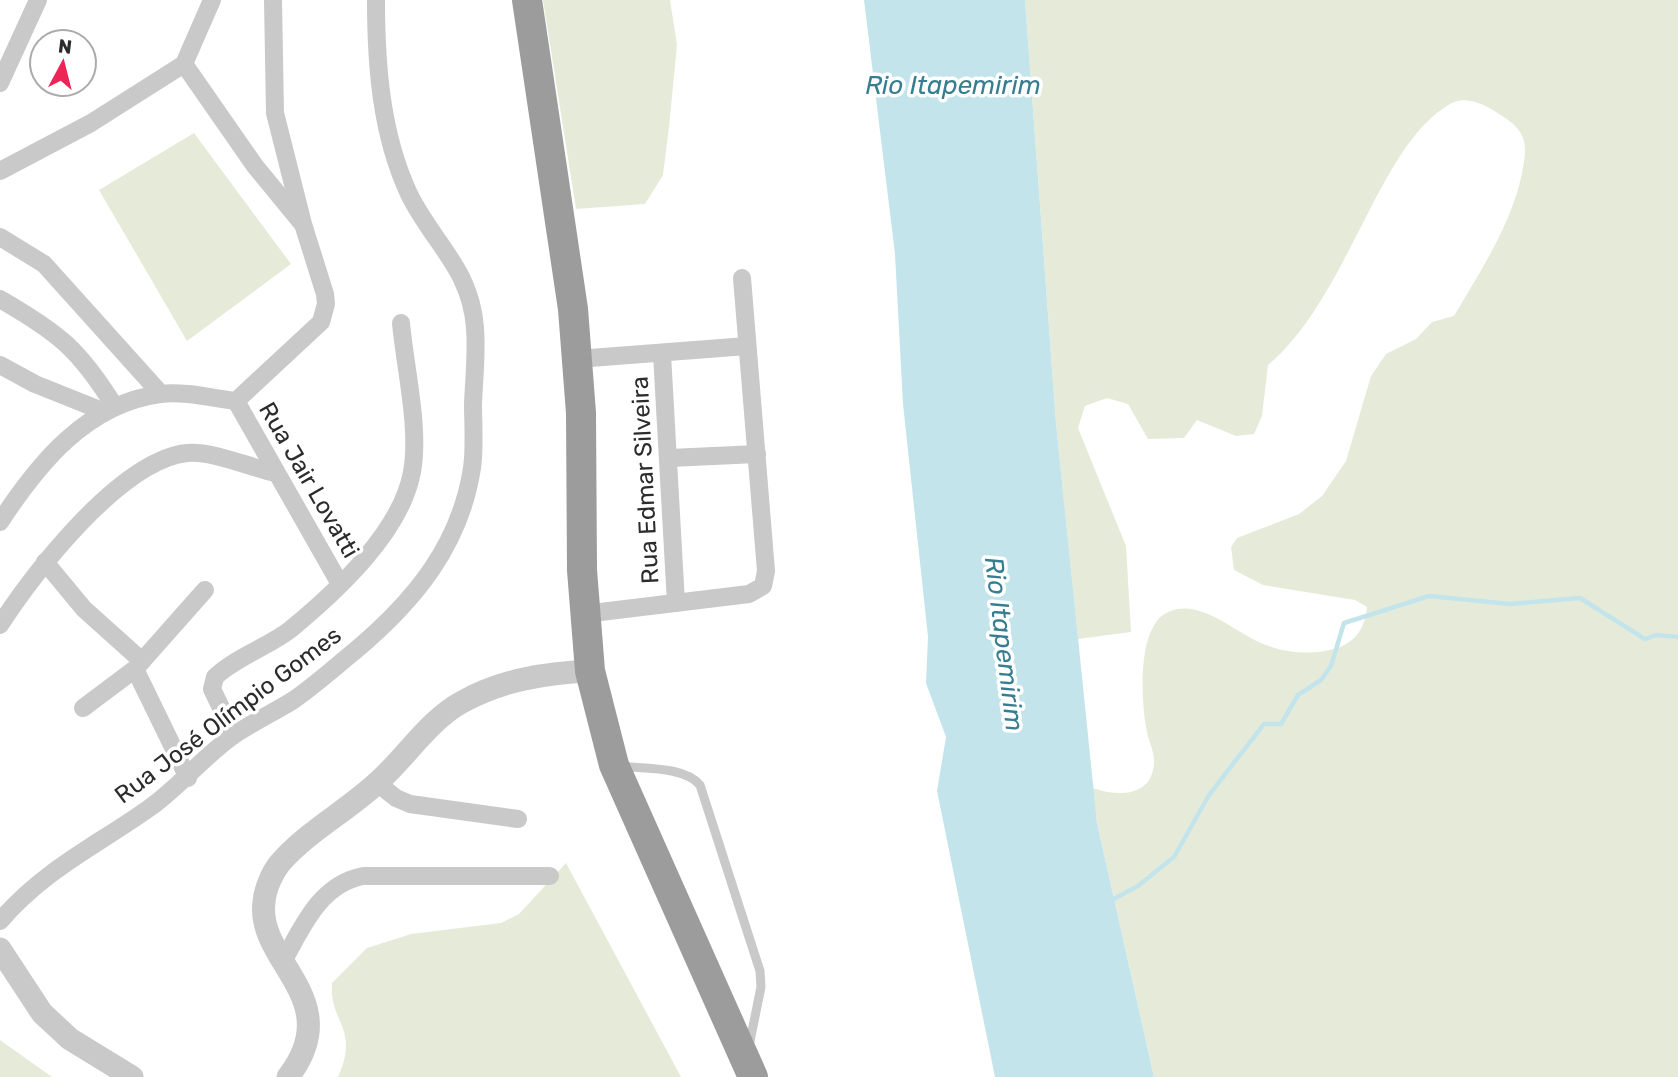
<svg xmlns="http://www.w3.org/2000/svg" width="1678" height="1077" font-family="Rubik,sans-serif">
<style>
.green{fill:#e6ebd9}
.water{fill:#c4e4ec}
.lines{fill:none;stroke-linecap:round;stroke-linejoin:round}
.stream{stroke:#c4e4ec;stroke-width:4.5}
.service{stroke:#c9c9c9;stroke-width:9}
.minor{stroke:#c9c9c9;stroke-width:18}
.tertiary{stroke:#c9c9c9;stroke-width:23}
.trunk{stroke:#9c9c9c;stroke-width:30}
.labels{text-anchor:middle;dominant-baseline:central;stroke-width:7;stroke-linejoin:round;paint-order:stroke}
.street-label{font-size:24px;fill:#2c2c2c;stroke:#fff}
.water-label{font-size:26px;font-style:italic;fill:#377e91;stroke:#fff}
</style>
<rect width="100%" height="100%" fill="#fff"/>
<g class="green">
<polygon points="543,0 670,0 677,45 669,127 663,175 645,204 576,209"/>
<path d="M1025 0H1678V1077H1154L1097 823 1093 788C1118 797 1152 797 1154 763 1155 753 1149 742 1147 732 1141 704 1136 626 1168 612 1201 597 1237 635 1266 645 1288 653 1311 655 1334 649 1355 643 1365 629 1367 607L1355 600 1263 585 1234 570 1231 547 1237 538 1299 514 1322 496 1346 461 1371 376 1386 354 1416 339 1432 322 1454 316C1484 265 1520 212 1525 152 1526 131 1512 122 1496 112 1484 104 1466 96 1452 103 1421 120 1401 153 1384 183 1352 240 1319 323 1268 365L1262 416 1254 434 1236 436 1197 420 1184 438 1148 439 1128 404 1107 398 1085 406 1078 428 1126 546 1131 632 1078 639 1056 423Z"/>
<polygon points="194,133 291,264 187,341 99,190"/>
<path d="M566 863 681 1077H338C360 1027 329 1023 332 983L367 948 411 934 501 923 519 914Z"/>
<polygon points="0,1040 52,1077 0,1077"/>
</g>
<polygon class="water" points="864,0 1025,0 1056,423 1097,823 1154,1077 995,1077 937,791 946,737 926,683 928,637 903,404 895,254"/>
<g class="lines">
<polyline class="stream" points="1110,901 1138,886 1174,857 1209,795 1264,724 1281,724 1298,695 1321,680 1331,666 1344,623 1429,596 1510,604 1580,598 1645,639 1656,635 1678,637"/>
<path class="service" d="M619 766C643 769 684 766 700 785L760 971 761 987 749 1046"/>
<g class="minor">
<polyline points="184,64 255,166 301,222"/>
<polyline points="0,83 38,0"/>
<polyline points="0,171 91,123 184,64 212,0"/>
<polyline points="0,237 44,264 161,394"/>
<path d="M0 299C59 333 79 349 115 407"/>
<polyline points="662,354 676,603"/>
<polyline points="577,359 747,346"/>
<polyline points="0,365 35,384 105,412"/>
<polyline points="236,401 340,584"/>
<polyline points="670,458 757,454"/>
<path d="M0 522C38 464 86 404 160 394 184 391 212 398 236 401L321 322 326 304 325 294 303 224 275 113 273 0"/>
<polyline points="45,562 84,609 142,661"/>
<polyline points="584,614 749,594 763,586 766,571 742,278"/>
<path d="M0 625C34 572 121 460 187 453 211 450 251 468 276 473"/>
<polyline points="135,669 188,778"/>
<polyline points="83,708 135,669 205,590"/>
<path d="M234 735 212 689 215 677C236 657 268 647 291 629 337 591 401 532 412 472 420 428 405 368 401 323"/>
<polyline points="377,783 396,798 410,804 518,819"/>
<path d="M0 921C44 870 94 847 148 809 180 787 205 754 237 733 254 722 274 712 292 701 314 686 335 667 356 650 414 601 460 546 472 468 475 447 473 425 473 404 474 379 477 353 475 328 471 269 433 243 409 194 381 134 376 65 376 0"/>
<path d="M284 960C303 925 321 884 363 876H550"/>
</g>
<g class="tertiary">
<polyline points="0,949 42,1013 70,1039 132,1077"/>
<path d="M288 1077C348 999 256 962 264 902 265 889 272 873 280 863 308 831 347 811 378 782 406 757 429 720 462 702 502 680 545 673 590 671"/>
</g>
<polyline class="trunk" points="527,0 573,309 581,413 582,570 590,671 614,765 753,1077"/>
</g>
<g class="labels">
<g class="street-label">
<text transform="translate(309 480) rotate(60)">Rua Jair Lovatti</text>
<text transform="translate(645 480) rotate(-93)">Rua Edmar Silveira</text>
<text transform="translate(228 715) rotate(-37)">Rua José Olímpio Gomes</text>
</g>
<g class="water-label">
<text x="953" y="85">Rio Itapemirim</text>
<text transform="translate(1004 644) rotate(83)">Rio Itapemirim</text>
</g>
</g>
<g transform="translate(63 63) rotate(7)"><circle r="33" fill="#ffffff" stroke="#ababab" stroke-width="2"/>
<path d="M0-5L12 26L0 18L-12 26Z" fill="#ed2557"/>
<text y="-10" font-size="19" font-weight="bold" text-anchor="middle" fill="#2c2c2c">N</text>
</g>
</svg>
